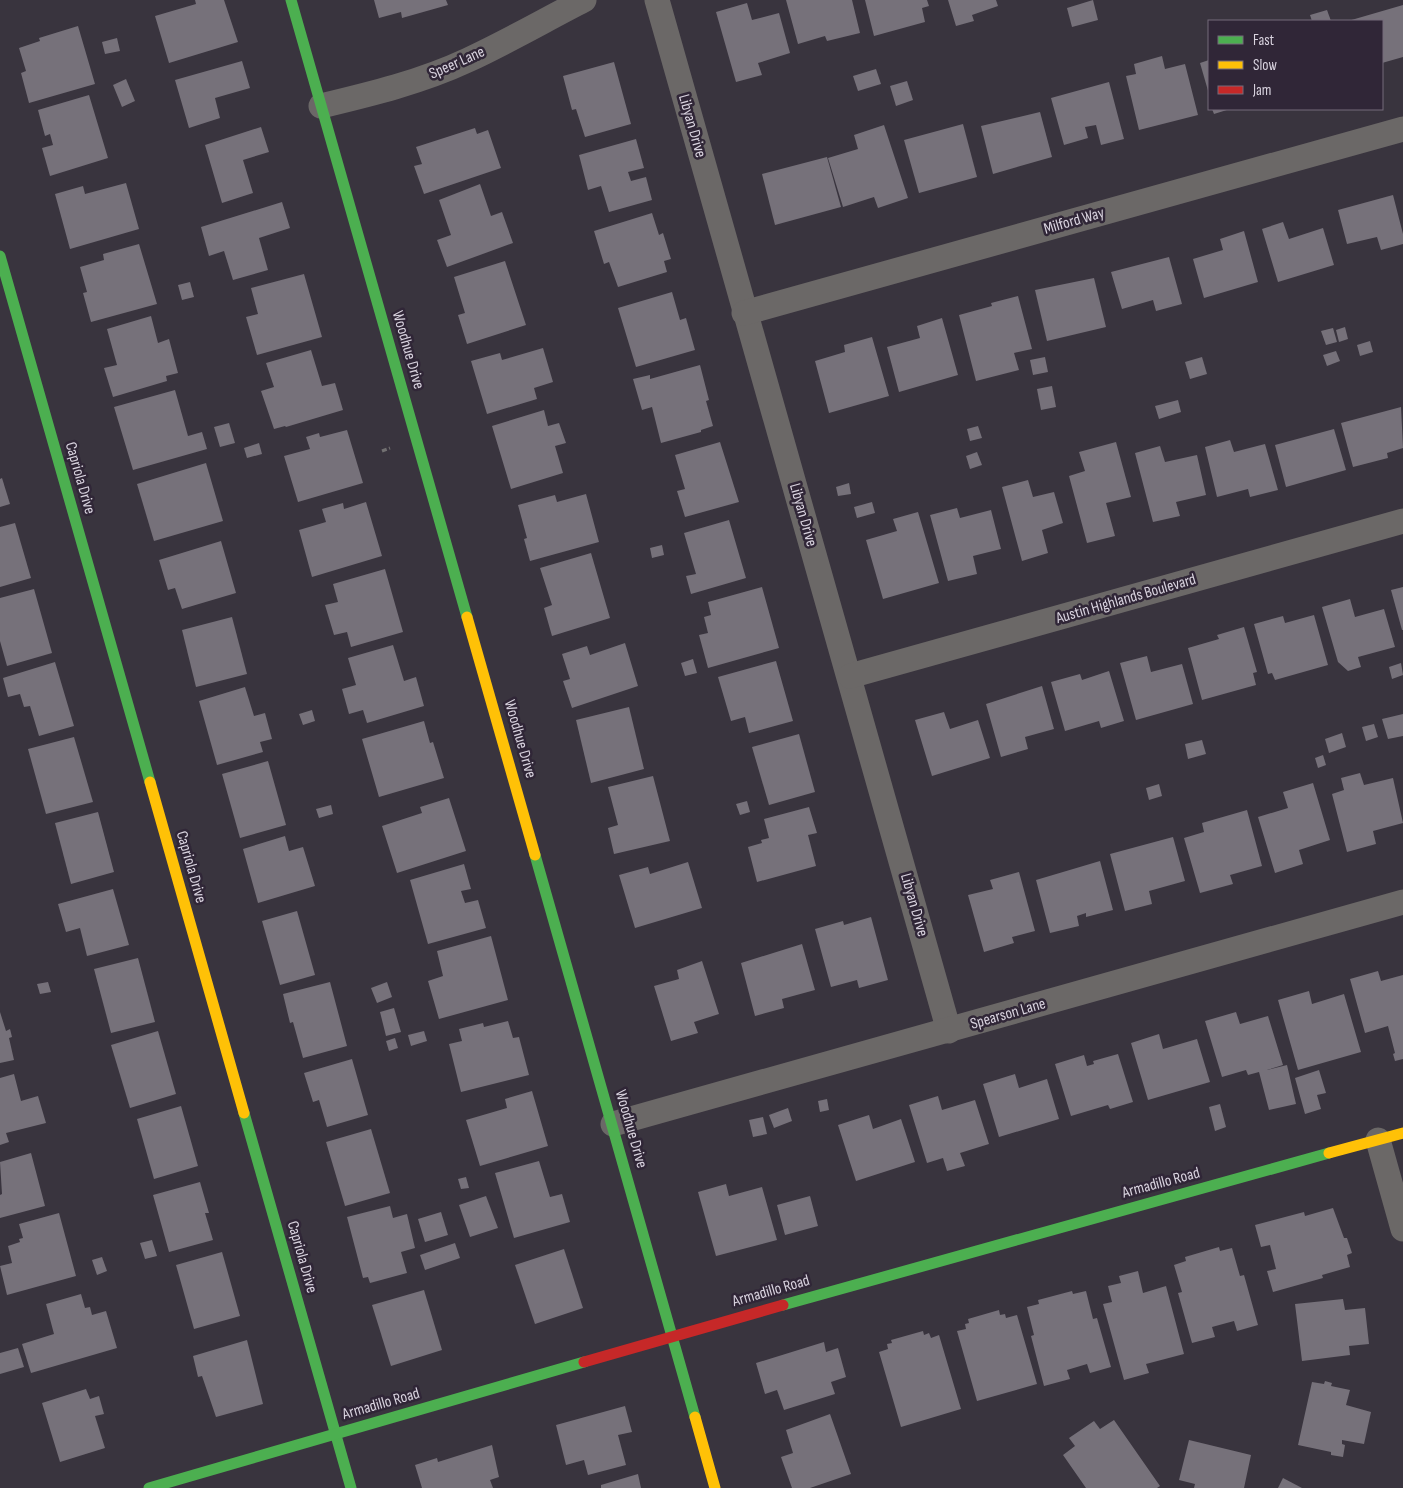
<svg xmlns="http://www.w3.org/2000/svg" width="1403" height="1488" font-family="'Sofia Sans Condensed',sans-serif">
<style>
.building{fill:#76717a}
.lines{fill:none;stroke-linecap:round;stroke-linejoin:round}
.path{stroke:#727071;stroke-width:3;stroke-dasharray:5 2.5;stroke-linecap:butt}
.street{stroke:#6b6867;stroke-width:25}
.fast{stroke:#4caf50;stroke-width:11}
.slow{stroke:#ffc107;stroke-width:11}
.jam{stroke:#c62828;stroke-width:11}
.labels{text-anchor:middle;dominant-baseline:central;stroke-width:5;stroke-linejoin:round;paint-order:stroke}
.street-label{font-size:16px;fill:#d9d3df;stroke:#302637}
</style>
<rect width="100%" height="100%" fill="#39343e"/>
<g class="building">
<polygon points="195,0 224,0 238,42 169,63 155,16 196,4"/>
<polygon points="374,0 446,0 448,5 402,18 401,12 379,18"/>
<polygon points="786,0 852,0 860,33 827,41 825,36 798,44"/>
<polygon points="865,0 927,0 929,6 922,8 925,22 874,36"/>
<polygon points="948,0 996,0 998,6 972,15 974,21 956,26"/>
<polygon points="1093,0 1098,20 1072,27 1067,8"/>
<polygon points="747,3 752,20 779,13 790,53 758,63 762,75 736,82 716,12"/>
<polygon points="1403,5 1403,57 1382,63 1382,21 1348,21"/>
<polygon points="1327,10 1331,21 1312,21 1310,15"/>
<polygon points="78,26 95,84 29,103 21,73 26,71 19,48 40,41 39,38"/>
<polygon points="117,38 120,51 105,54 102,42"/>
<polygon points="1162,56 1165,69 1185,64 1198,115 1139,130 1126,76 1136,74 1134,64"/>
<polygon points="1209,60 1209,94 1200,63"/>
<polygon points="242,61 250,88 215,98 220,118 189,128 175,80"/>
<polygon points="614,62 631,124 585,137 576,109 572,110 563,76"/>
<polygon points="876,69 881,84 858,91 853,76"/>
<polygon points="126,79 135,101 122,107 113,85"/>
<polygon points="907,81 913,100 896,106 890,86"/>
<polygon points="1109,82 1124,139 1101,145 1096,125 1085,127 1088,138 1064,145 1051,98"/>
<polygon points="89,95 108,158 50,176 42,148 53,145 50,134 45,136 38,110"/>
<polygon points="1212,109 1230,109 1214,114"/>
<polygon points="1040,112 1052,157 993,174 981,126"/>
<polygon points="963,124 977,177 919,193 904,140"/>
<polygon points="884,125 908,198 878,208 874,197 843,207 828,158 858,149 854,135"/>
<polygon points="261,127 269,152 243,160 253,193 222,203 205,145"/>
<polygon points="475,128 477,134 488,130 501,168 424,194 414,166 422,164 416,147"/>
<polygon points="636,139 644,168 628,172 631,181 646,177 652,200 609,212 601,186 588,190 579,155"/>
<polygon points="827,157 841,207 775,225 762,174"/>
<polygon points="126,183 139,229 70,249 55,194 83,186 85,194"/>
<polygon points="480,184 491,216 502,212 513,243 447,267 437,240 451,235 439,200"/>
<polygon points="1393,195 1403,234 1403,244 1381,250 1377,237 1347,244 1338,210"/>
<polygon points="282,202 290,228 259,238 268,270 233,280 224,251 209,256 201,227"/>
<polygon points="652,213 659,235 663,233 671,259 664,261 667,272 618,287 609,262 604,264 594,231"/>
<polygon points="1283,222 1289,239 1323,228 1334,265 1278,282 1262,229"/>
<polygon points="1244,231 1258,282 1204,298 1193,259 1223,250 1220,239"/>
<polygon points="139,244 157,304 91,322 83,293 87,292 80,267 104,260 103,254"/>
<polygon points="1169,257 1182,304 1156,311 1153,300 1122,309 1111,272"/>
<polygon points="505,261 526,325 467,344 458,315 465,313 454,277"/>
<polygon points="304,274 322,337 257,355 246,317 258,314 251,288"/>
<polygon points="1094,278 1106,327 1047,341 1035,290"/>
<polygon points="190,282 194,297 182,300 178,285"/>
<polygon points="672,292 680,320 686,318 695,350 636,367 618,308"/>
<polygon points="1018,296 1032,349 1014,353 1019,370 976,381 959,315 992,306 991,303"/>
<polygon points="151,316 158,343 169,339 178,373 166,376 167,381 113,397 104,368 117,365 107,329"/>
<polygon points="942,318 958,375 899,392 887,347 920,338 917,326"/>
<polygon points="1345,327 1348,339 1339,342 1336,330"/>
<polygon points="1333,328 1337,342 1326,345 1321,331"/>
<polygon points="872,337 889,396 829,413 815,361 845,352 844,345"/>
<polygon points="1370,341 1373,352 1360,356 1357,345"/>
<polygon points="543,348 553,382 534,388 537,399 487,414 471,361 500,353 502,360"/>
<polygon points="311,350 322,386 335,383 343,410 286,427 285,426 274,429 261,391 274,387 266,363"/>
<polygon points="1336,351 1340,361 1327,366 1323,355"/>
<polygon points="1045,357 1048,372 1033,375 1030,360"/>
<polygon points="1202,357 1207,374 1190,379 1185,362"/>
<polygon points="700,365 709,400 706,401 713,426 701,430 701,432 661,443 652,407 642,410 633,379 650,375 650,379"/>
<polygon points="1052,386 1056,407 1041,410 1037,389"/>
<polygon points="175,390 188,436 202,432 207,449 133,470 114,407"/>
<polygon points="1178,400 1181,412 1159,419 1155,406"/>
<polygon points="1401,407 1403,448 1387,453 1388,458 1353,467 1341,423"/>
<polygon points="544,410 548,426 559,423 566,443 555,446 563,473 511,489 492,426"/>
<polygon points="229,423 235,443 220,447 214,427"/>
<polygon points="978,426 982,438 970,441 967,429"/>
<polygon points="1334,429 1346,470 1286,487 1275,445"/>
<polygon points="347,430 363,483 298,502 284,456 310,449 306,437 319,433 320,437"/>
<polygon points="1230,440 1234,452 1265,444 1278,490 1250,497 1248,489 1217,497 1205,447"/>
<polygon points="720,442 739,502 685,517 677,491 685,489 675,455"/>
<polygon points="1116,442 1131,497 1106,503 1115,536 1087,543 1069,476 1085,471 1079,452"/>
<polygon points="259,443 262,454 247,458 244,448"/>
<polygon points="1160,446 1165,462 1197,455 1206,495 1176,502 1180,516 1153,522 1135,453"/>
<polygon points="977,452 982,465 970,469 966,456"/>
<polygon points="206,463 223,521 154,541 137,484"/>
<polygon points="2,478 10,504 0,507 0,479"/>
<polygon points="1028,480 1033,497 1054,492 1063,523 1042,530 1048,553 1022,561 1002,487"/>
<polygon points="849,483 851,494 838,496 836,487"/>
<polygon points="586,494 599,542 530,561 524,539 527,538 518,505 555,495 557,502"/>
<polygon points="366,502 382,556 312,577 299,530 326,522 322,509 343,503 344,509"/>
<polygon points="872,502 875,513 857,518 854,507"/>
<polygon points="957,508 960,518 991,510 1001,549 973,556 977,574 948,581 930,515"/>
<polygon points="918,512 939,583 883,599 866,540 897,531 893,519"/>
<polygon points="729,520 746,578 691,594 686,576 696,574 684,533"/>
<polygon points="15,523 31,578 0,587 0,527"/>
<polygon points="221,541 236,593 182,609 175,588 168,590 159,560"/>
<polygon points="662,545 664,555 652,558 650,548"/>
<polygon points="591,553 610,618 552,636 544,608 552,605 540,568"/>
<polygon points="385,569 403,632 351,647 347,632 334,635 325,605 338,602 333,584"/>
<polygon points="762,587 779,648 708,668 699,635 708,633 704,617 711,615 708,602"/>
<polygon points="1403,587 1403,630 1402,630 1391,590"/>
<polygon points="34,589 52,653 7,666 0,641 0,598"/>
<polygon points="1350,599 1355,617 1384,609 1395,647 1358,657 1361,667 1348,671 1338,662 1322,607"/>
<polygon points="1314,615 1328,665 1275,680 1272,673 1268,674 1254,624 1283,616 1285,623"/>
<polygon points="232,617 247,674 196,687 182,630"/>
<polygon points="1244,627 1257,672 1253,673 1256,685 1202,700 1188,648 1219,639 1217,635"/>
<polygon points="625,643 638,686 572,708 563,681 570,679 562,654 587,646 590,655"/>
<polygon points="393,645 404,681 416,677 424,706 367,723 363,710 349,714 342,689 356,685 348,658"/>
<polygon points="1147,656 1151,672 1182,664 1193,704 1136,720 1120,663"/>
<polygon points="693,659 697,673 685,676 681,663"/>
<polygon points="776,661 793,721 749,733 745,717 731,721 718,677"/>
<polygon points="55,662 74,726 39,736 30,706 24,707 20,694 8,697 3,678"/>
<polygon points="1401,663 1403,675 1392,679 1389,667"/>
<polygon points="1109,671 1124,721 1101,728 1099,721 1065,731 1051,682 1080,674 1082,680"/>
<polygon points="1042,686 1054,729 1025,737 1028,749 1001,757 986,704"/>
<polygon points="245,687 254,716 265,713 272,739 260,742 263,752 217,765 199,701"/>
<polygon points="629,707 644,769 591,783 576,720"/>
<polygon points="312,710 315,721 303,725 299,714"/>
<polygon points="944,712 950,729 978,720 990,758 932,776 915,720"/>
<polygon points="1403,714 1403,736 1388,739 1382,719"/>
<polygon points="424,721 430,743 433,742 444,778 379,797 362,739"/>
<polygon points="1374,724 1378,737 1366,741 1362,727"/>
<polygon points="1342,733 1346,747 1329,753 1325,739"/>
<polygon points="799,734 815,792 769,805 752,747"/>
<polygon points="74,737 93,802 46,814 28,749"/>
<polygon points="1202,740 1206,754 1188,759 1185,744"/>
<polygon points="1323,755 1326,765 1318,768 1315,758"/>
<polygon points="268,761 286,825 240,838 222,774"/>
<polygon points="1360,773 1364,785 1393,778 1403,823 1373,831 1376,844 1347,852 1332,794 1344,790 1341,778"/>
<polygon points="653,776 670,841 614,854 608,828 618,825 608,787"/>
<polygon points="1313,783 1330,840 1299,850 1303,864 1275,873 1258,817 1288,808 1283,792"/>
<polygon points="1159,784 1162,796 1149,800 1146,788"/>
<polygon points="449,798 466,851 397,873 382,826 422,813 420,807"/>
<polygon points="747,801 750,812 740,815 736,804"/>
<polygon points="331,805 333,814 319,818 316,809"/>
<polygon points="809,807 817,833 808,835 816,866 757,882 748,847 762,843 761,840 769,838 764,819"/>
<polygon points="1247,810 1262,866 1230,875 1233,884 1200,893 1184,838 1204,832 1202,823"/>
<polygon points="98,812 114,872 71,884 55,823"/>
<polygon points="285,836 289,851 303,847 315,886 258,903 243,849"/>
<polygon points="1173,837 1185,881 1149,891 1152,904 1125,911 1110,854"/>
<polygon points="1100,861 1113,910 1086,917 1086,913 1077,916 1079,926 1050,933 1036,880"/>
<polygon points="688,862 702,908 635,928 619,875 648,867 650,874"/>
<polygon points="464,864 471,889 461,891 465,903 478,900 486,928 428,944 410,880"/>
<polygon points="1019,872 1035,931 1012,937 1014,943 984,952 968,895 993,889 990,880"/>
<polygon points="113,889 129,945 87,956 80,928 66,932 58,904"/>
<polygon points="297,911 315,975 280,985 262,921"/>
<polygon points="871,917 888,980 859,988 857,980 831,987 815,929 843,921 844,925"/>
<polygon points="491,936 508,1000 439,1019 428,981 443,976 437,951"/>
<polygon points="802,944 815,990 782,999 784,1008 755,1016 741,963"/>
<polygon points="138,958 155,1022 111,1033 94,969"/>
<polygon points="702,961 719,1014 694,1022 698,1033 671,1041 654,986 679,979 677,970"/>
<polygon points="1378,971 1381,981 1403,975 1403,1059 1395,1061 1393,1054 1395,1053 1388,1026 1365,1033 1350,979"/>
<polygon points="48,982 51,992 40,994 37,984"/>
<polygon points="330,982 347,1046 303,1058 293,1022 290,1023 283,994"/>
<polygon points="387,982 392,997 377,1003 371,988"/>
<polygon points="1309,991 1312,1004 1344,994 1361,1052 1298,1070 1278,1000"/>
<polygon points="394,1008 401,1032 386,1036 380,1012"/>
<polygon points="0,1012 6,1031 10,1029 12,1037 9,1038 14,1060 0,1063"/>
<polygon points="1236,1012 1240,1024 1268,1016 1283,1065 1267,1070 1287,1065 1296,1104 1269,1110 1259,1072 1248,1075 1246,1070 1222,1077 1205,1021"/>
<polygon points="508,1021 513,1038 519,1037 529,1075 461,1092 449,1044 462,1041 459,1029 483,1023 484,1027"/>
<polygon points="158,1031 176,1094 130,1108 111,1045"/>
<polygon points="424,1031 427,1041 411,1046 408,1035"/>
<polygon points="1159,1034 1163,1049 1197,1039 1210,1082 1148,1100 1131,1043"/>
<polygon points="395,1038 398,1048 389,1051 386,1041"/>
<polygon points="1118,1054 1133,1102 1110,1109 1108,1105 1071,1116 1055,1064 1084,1055 1087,1066 1094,1064 1093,1061"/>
<polygon points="352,1059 368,1115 327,1127 319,1100 313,1102 304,1073"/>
<polygon points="1319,1070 1326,1093 1317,1095 1321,1109 1305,1114 1295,1078"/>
<polygon points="14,1074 21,1101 38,1096 46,1123 6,1133 9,1142 0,1145 0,1078"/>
<polygon points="1015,1074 1019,1088 1047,1079 1059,1119 999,1137 983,1084"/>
<polygon points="532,1091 548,1146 480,1166 466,1120 507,1108 505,1099"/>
<polygon points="938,1096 942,1110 975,1100 989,1144 960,1153 965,1166 947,1171 943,1158 927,1163 909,1105"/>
<polygon points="827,1099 829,1110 820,1112 818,1101"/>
<polygon points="1220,1104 1226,1127 1215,1131 1209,1107"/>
<polygon points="181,1106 198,1166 154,1179 137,1119"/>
<polygon points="788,1108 792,1121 774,1128 769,1115"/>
<polygon points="869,1115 873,1129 901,1119 915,1162 856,1181 838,1125"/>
<polygon points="763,1117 767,1134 753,1137 749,1120"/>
<polygon points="371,1129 390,1193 345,1206 326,1142"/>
<polygon points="31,1153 45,1206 0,1218 0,1195 2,1194 0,1162"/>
<polygon points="539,1161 550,1197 562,1194 570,1222 514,1238 495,1173"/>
<polygon points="466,1177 469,1188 461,1189 458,1179"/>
<polygon points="200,1182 209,1213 205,1213 213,1240 169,1252 153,1195"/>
<polygon points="726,1184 729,1196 762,1187 777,1240 716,1256 698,1192"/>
<polygon points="486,1196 498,1228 470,1237 459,1205"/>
<polygon points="810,1196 818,1226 785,1235 777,1205"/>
<polygon points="390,1206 393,1218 407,1214 415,1248 401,1252 407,1273 370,1283 368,1277 363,1278 347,1217"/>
<polygon points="1333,1208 1344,1238 1347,1238 1352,1253 1347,1255 1350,1267 1322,1275 1323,1278 1273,1292 1267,1271 1276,1269 1270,1245 1261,1247 1255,1225 1304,1212 1305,1216"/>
<polygon points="441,1212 448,1235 425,1242 418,1219"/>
<polygon points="59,1213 76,1276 7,1295 0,1266 12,1263 8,1246 20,1242 19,1239 23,1238 19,1224"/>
<polygon points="152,1240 157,1256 145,1259 140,1243"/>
<polygon points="455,1243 460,1258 425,1270 420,1255"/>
<polygon points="1219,1247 1220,1251 1232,1248 1240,1276 1244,1275 1258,1325 1237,1331 1234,1321 1212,1327 1215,1337 1192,1343 1178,1293 1182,1292 1174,1265 1186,1261 1185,1257"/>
<polygon points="564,1249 583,1308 535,1324 515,1265"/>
<polygon points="222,1252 240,1316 194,1329 176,1265"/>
<polygon points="102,1257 107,1271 97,1275 92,1260"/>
<polygon points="1138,1271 1143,1293 1166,1286 1184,1354 1146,1364 1149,1373 1124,1380 1103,1304 1112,1302 1108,1286 1121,1283 1119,1276"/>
<polygon points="424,1290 442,1350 391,1366 372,1305"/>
<polygon points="1072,1291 1073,1294 1086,1291 1093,1319 1097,1318 1111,1367 1090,1373 1087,1364 1067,1370 1070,1379 1044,1386 1031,1336 1034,1335 1027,1307 1039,1304 1038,1300"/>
<polygon points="81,1294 85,1308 90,1307 92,1315 106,1311 117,1348 31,1373 22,1344 54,1334 46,1304"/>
<polygon points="1343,1299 1345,1310 1365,1308 1369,1344 1349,1346 1350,1355 1302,1361 1295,1304"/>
<polygon points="999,1310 1000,1315 1005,1314 1006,1318 1017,1315 1037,1384 977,1401 957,1331 966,1329 965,1324 969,1323 968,1319"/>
<polygon points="923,1331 924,1335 929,1333 931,1338 939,1335 961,1409 901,1427 879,1352 888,1349 887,1344 892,1343 891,1340"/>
<polygon points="247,1340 263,1404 216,1417 202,1376 198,1377 193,1356"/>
<polygon points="824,1342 826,1352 838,1348 846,1377 831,1382 835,1394 784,1410 777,1390 765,1394 756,1363"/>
<polygon points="18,1348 24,1367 0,1374 0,1353"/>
<polygon points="1325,1381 1332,1383 1331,1386 1350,1390 1346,1405 1371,1412 1364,1444 1342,1440 1342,1444 1345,1445 1343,1457 1331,1455 1331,1452 1298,1445 1312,1382 1324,1384"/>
<polygon points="86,1389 90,1399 99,1396 104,1414 95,1416 105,1448 60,1462 42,1403"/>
<polygon points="625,1406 632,1432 618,1435 626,1465 588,1475 584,1460 566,1465 556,1425"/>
<polygon points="830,1414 851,1474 810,1488 792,1488 781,1457 793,1453 786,1430"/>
<polygon points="1114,1420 1160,1486 1157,1488 1086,1488 1063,1455 1075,1446 1069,1438 1094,1421 1100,1429"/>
<polygon points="1189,1440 1251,1455 1244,1488 1194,1488 1195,1484 1179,1480"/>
<polygon points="492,1445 499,1477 490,1480 493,1488 422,1488 415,1465 437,1458 438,1462"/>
<polygon points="638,1474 641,1488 601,1488 601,1485"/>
<polygon points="1283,1478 1302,1488 1278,1488"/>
</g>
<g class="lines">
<polyline class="path" points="382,451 390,448"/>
<g class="street">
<polyline points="657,0 949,1031"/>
<path d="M321 106C371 94 421 82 468 60 507 42 545 20 584 0"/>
<polyline points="744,313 1403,129"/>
<polyline points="850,676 1403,521"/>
<polyline points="613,1124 1403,902"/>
<polyline points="1378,1140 1403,1229"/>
</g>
<g class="fast">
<polyline points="291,0 467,617"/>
<polyline points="0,256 150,782"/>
<polyline points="535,855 695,1417"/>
<polyline points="244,1113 351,1488"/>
<polyline points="783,1305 1329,1153"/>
<polyline points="149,1488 584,1362"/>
</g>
<g class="slow">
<polyline points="467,617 535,855"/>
<polyline points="150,782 244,1113"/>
<polyline points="1329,1153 1403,1133"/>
<polyline points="695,1417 715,1488"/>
</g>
<polyline class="jam" points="584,1362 783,1305"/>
</g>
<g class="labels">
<g class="street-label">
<text transform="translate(457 63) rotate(-24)">Speer Lane</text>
<text transform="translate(692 126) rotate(74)">Libyan Drive</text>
<text transform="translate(1074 221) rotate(-16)">Milford Way</text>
<text transform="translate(408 350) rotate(74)">Woodhue Drive</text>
<text transform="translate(80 478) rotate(74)">Capriola Drive</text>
<text transform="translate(803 515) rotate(74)">Libyan Drive</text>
<text transform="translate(1126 599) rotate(-16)">Austin Highlands Boulevard</text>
<text transform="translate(520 739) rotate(74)">Woodhue Drive</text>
<text transform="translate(191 867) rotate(74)">Capriola Drive</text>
<text transform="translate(914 905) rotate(74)">Libyan Drive</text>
<text transform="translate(1008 1014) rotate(-16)">Spearson Lane</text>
<text transform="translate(631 1129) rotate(74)">Woodhue Drive</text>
<text transform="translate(1161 1183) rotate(-15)">Armadillo Road</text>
<text transform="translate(302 1257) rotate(74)">Capriola Drive</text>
<text transform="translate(771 1291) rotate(-16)">Armadillo Road</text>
<text transform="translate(381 1404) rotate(-16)">Armadillo Road</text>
</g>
</g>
<rect x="1208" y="20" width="175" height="90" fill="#302637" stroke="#746b7a"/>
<rect x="1218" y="36" width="25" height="8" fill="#4caf50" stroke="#746b7a"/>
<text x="1253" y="45" font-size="15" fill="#d9d3df">Fast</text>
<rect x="1218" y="61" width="25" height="8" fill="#ffc107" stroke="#746b7a"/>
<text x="1253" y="70" font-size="15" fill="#d9d3df">Slow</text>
<rect x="1218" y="86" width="25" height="8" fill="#c62828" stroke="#746b7a"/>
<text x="1253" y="95" font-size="15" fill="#d9d3df">Jam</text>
</svg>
